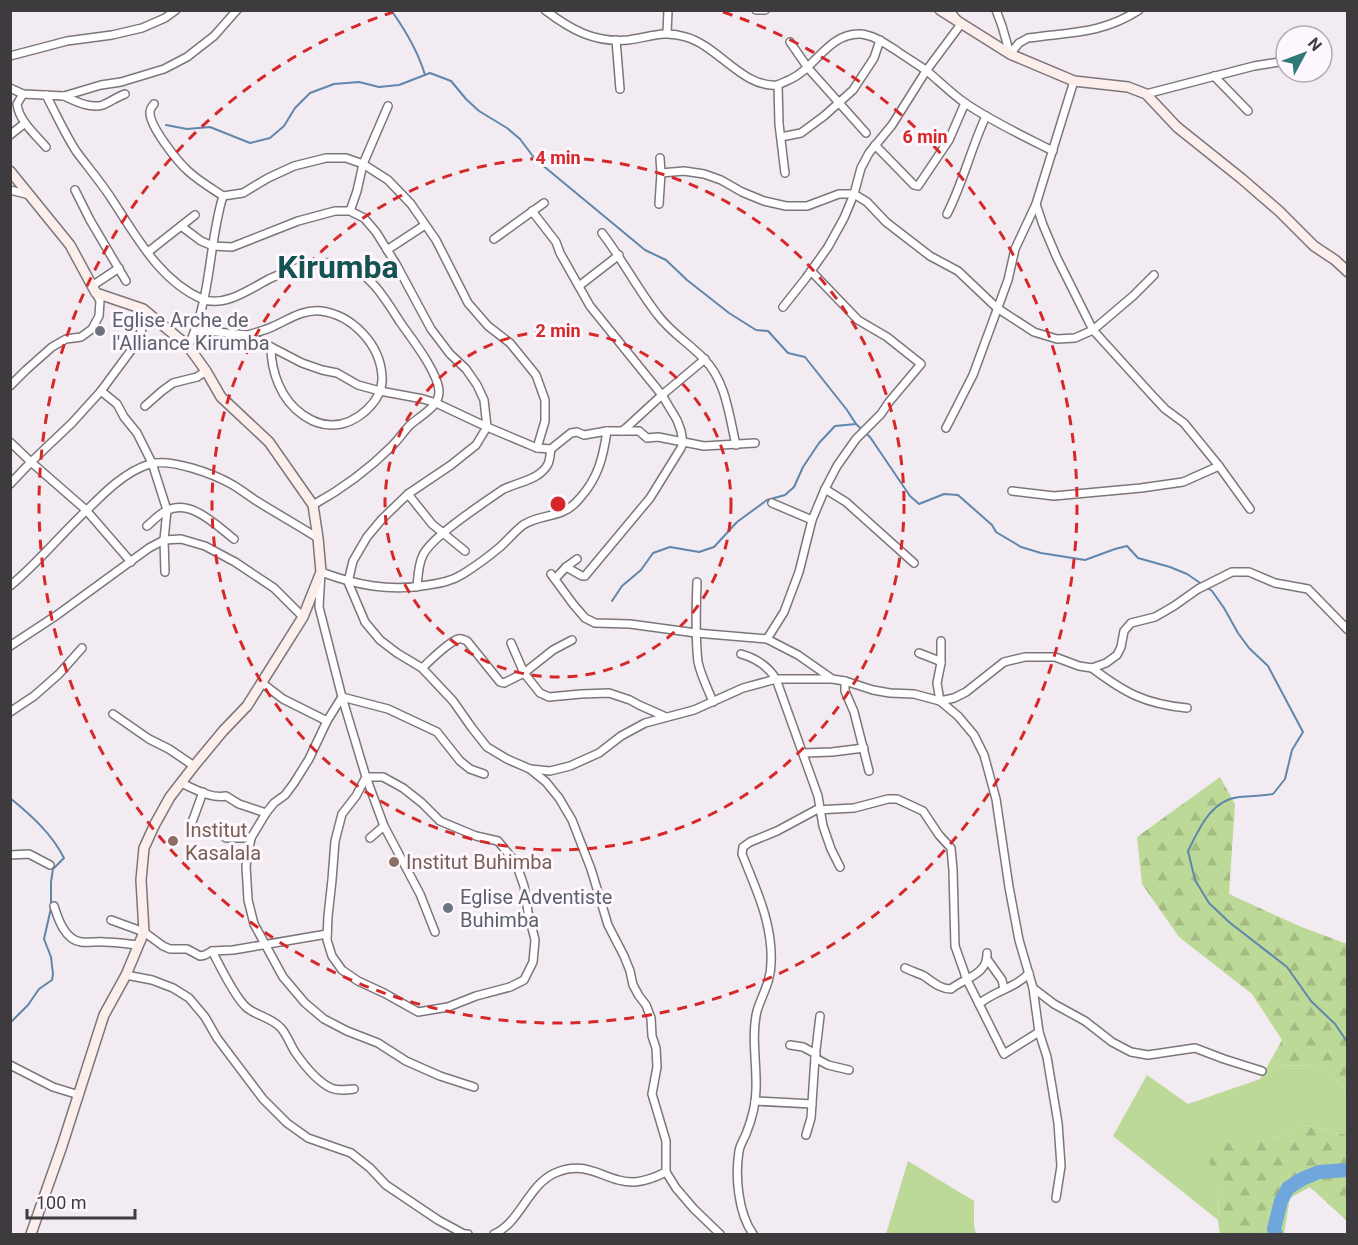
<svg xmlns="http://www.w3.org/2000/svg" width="1358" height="1245" font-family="Roboto,sans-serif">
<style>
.green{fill:#bdd998}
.forest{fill:url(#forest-firs)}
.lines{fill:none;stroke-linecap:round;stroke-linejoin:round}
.stream{stroke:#6086ac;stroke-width:2}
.river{stroke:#6fa6db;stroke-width:14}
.street-casing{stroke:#7c767c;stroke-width:10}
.secondary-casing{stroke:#7c767c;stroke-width:12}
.street{stroke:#fff;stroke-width:7}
.secondary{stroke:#fcefeb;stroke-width:9}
.ring{fill:none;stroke:#d62828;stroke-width:3;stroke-dasharray:10 8}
.worship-dot{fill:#6b7280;stroke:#fef8fe;stroke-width:2}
.education-dot{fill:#8d6e63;stroke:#fef8fe;stroke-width:2}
.labels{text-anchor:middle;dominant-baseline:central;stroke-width:6;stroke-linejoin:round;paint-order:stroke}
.worship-label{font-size:20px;fill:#5b616d;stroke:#fef8fe;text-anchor:start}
.education-label{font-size:20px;fill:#785e54;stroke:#fef8fe;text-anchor:start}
.town-label{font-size:32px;font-weight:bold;fill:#155252;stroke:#fef8fe}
.centre{fill:#d62828;stroke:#fef8fe;stroke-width:3}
.ring-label{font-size:18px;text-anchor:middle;font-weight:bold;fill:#d62828;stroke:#fef8fe;stroke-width:6;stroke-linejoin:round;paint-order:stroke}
</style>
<defs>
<pattern id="forest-firs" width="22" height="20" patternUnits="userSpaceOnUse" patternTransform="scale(1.5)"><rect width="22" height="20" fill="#bdd998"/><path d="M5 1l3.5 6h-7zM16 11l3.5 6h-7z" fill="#a4bb84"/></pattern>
</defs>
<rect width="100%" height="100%" fill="#f2ebf2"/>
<g class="green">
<polygon points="1268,1065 1321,1066 1347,1091 1347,1135 1300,1124 1284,1135 1272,1139 1248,1139 1208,1154 1219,1193 1218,1220 1113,1136 1147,1075 1188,1104 1260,1079"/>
<polygon points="908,1161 974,1201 974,1226 976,1234 886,1234"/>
</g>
<g class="forest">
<polygon points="1220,777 1235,804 1229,894 1299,926 1347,944 1347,1091 1321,1066 1268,1065 1282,1040 1252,994 1179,937 1142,884 1137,837"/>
<polygon points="1300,1124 1347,1135 1347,1221 1310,1187 1290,1198 1284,1234 1220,1234 1218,1220 1219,1193 1207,1154 1217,1141 1248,1139 1272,1139 1284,1135"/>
</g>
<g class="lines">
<g class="stream">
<path d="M391 10C406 31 418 51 425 75"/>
<path d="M166 125 187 129 210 127 250 143 270 138 284 126 295 108 310 93 334 84 359 82 379 87 399 85 430 73 451 81 466 99 479 111 507 128 520 139 535 159 645 250 666 260 687 280 729 313 756 330 768 331 788 353 805 357 847 410 856 424 870 437 910 496 919 504 944 494 958 495 992 525 996 532 1021 547 1041 553 1085 560 1115 549 1127 546 1138 558 1170 567 1187 574 1212 591 1224 608 1238 633 1249 648 1268 666 1303 732 1292 750 1285 779 1273 794C1261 796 1250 796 1239 797 1211 800 1199 829 1188 851L1195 880 1209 903 1229 922 1287 967 1311 1001 1335 1024 1348 1043"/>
<polyline points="612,601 622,586 641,570 653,553 670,547 699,552 714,547 737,522 767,500 785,495 794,487 803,467 819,443 835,426 856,424"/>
<path d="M10 798C31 815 52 834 64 858L53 869 51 882V908L44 939 51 957 53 974 52 980 39 989 28 1005 10 1023"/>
</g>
<polyline class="river" points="1276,1234 1274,1229 1281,1201 1288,1188 1302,1179 1319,1172 1348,1170"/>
<g class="street-casing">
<g id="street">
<path d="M545 10C571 30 595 43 628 40 651 37 663 30 686 37 718 46 743 88 777 85 781 84 786 81 789 80 815 69 828 33 860 34 874 35 886 44 897 51 907 58 917 64 927 71 940 82 952 94 965 103 993 122 1023 136 1053 151"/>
<polyline points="756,10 765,10"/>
<polyline points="996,10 1002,26 1010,54"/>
<polyline points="667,33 668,10"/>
<polyline points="616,40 620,89"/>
<polyline points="790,42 808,68 866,133"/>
<path d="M1010 54 1019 43 1028 38C1070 32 1102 34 1139 10"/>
<polyline points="10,56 67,41 112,35 142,28 165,18 176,10"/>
<polyline points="1214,76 1248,111"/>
<polyline points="778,85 779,124 785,173"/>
<polyline points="10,88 23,94 64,96 101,85 121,82 164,69 187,57 214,36 237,10"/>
<path d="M23 94 17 104C19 121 35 134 46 147"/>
<polyline points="1146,94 1254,66 1279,62"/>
<path d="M46 95C56 114 65 134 76 151 87 166 99 180 109 195 134 232 158 280 202 299 224 308 250 289 269 279 291 269 319 258 344 265 370 272 386 300 400 322 411 338 439 373 439 392 439 407 420 416 410 425 404 431 399 439 392 446 369 469 342 489 313 505"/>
<path d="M64 96C75 101 90 109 103 105 110 102 117 97 125 94"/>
<path d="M154 104C152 107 150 108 150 112 149 126 178 162 188 171 199 181 211 188 223 196L243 193 268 178 294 166 326 158H346L363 164 388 180 411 204 436 240 468 303 488 326 510 343 536 375 545 400V421L537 448"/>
<polyline points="10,135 25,123"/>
<polyline points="781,137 801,133 824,116 853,90 874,58 880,40"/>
<polyline points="875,145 914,185 918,186 949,140 965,103"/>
<polyline points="661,173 684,171 704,174 721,180 742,192 764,201 786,206 807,206 839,194 854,194 867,202 886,222 930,256 958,271 997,308 1034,332 1057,339 1075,338 1093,330 1133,296 1154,275"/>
<polyline points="10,190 30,195"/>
<polyline points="75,190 90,220 126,281"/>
<polyline points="659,204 661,173 660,158"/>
<polyline points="1036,204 1043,225 1057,258 1093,330 1151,394 1165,409 1184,423 1219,466 1250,509"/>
<polyline points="350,211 357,191 363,164 388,106"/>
<polyline points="532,211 556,242 560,253 590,306 662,395 677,420 681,431 683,443 681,448 650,498 585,576 582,576 566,567"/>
<path d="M947 214C963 183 971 148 986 116"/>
<polyline points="181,226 201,241 213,246 232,247 298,221 335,211 350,211 364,218 376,232 396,264 431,329 450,354 466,369 477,385 484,400 487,427 476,445 451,465 408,494 382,519 367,537 353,561 348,582 365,622 380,640 397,653 422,668 453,701 472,728 487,747 507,759 530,769 550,771 570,766 599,753 621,736 645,723 694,710 743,688 776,679 832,679 845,681 873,690 890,693 914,694 940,701 958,716 974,735 984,755 996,799 1009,887 1019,940 1033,988 1039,1032 1047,1057 1058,1123 1061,1166 1056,1198"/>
<path d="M602 233C622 259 637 288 657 314 670 332 689 343 704 359 726 381 729 415 736 445"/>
<polyline points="494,239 544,203"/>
<polyline points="387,250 425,225"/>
<polyline points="148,252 195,215"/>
<polyline points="92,286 119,268"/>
<polyline points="579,286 619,255"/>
<polyline points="783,307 806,278 828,247 844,218 854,194 861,168 869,153 892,125 926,71 961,24 949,10"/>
<polyline points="196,330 248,335 302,363 322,370 337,373 358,385 380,391 423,399 436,403 487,427 537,448 551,449 571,433 577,432 584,435 607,431 622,431 626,428 662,395 705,359"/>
<path d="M248 335C257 332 266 330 274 326 289 319 304 309 321 311 352 315 380 344 382 376 384 401 356 425 332 425 320 425 312 421 303 415 281 400 271 372 271 347"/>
<path d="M188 346C212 299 208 245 223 196"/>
<polyline points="10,386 26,370 52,347 66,339 81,337 92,329 99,316 100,301 96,293"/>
<polyline points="101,391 117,404 124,417 137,433 152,463 167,510 164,540 165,572"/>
<polyline points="145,406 162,391 173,383 197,377 206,371"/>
<polyline points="946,428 973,375 1008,280 1015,249 1036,204 1074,81"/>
<polyline points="622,431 639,431 647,438 658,437 704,446 755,443"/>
<polyline points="10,442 31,462 86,510 131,562"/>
<polyline points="10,484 31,462 72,423 101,391 135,345 142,329 143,309"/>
<polyline points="825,489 846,502 914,563"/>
<polyline points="1012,491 1054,496 1141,488 1183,482 1219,466"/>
<polyline points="408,494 432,524 465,551"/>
<polyline points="772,503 812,520"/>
<path d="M147 526C153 521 159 514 166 511 190 498 216 525 234 539"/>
<polyline points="551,574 573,604 585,618 595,623 630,624 696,633 767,639 798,655 831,678"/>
<polyline points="555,579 566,567 577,559"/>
<path d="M697 582C696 608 695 636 698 662 701 676 708 689 713 702"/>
<path d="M10 586C38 563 61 534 88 509 105 492 126 471 150 464 171 458 214 474 233 485 241 490 248 495 255 500 276 513 297 525 318 538"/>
<path d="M417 587C418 577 418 565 423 555 432 536 484 503 502 490 517 482 540 480 548 464 550 460 550 454 551 449"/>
<polyline points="767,639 784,612 799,572 812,520 825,489 837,466 856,439 881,414 889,402 921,364 887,337 858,320 811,271"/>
<polyline points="941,641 941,663"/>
<polyline points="511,643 524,673 540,693 549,697 581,694 609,693 630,700 639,705 666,717"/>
<polyline points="10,646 57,615 149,548 164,540 181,539 205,546 235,562 274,588 303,617"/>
<polyline points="919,653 937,660 941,663 937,683 940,701 954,698 966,692 1004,662 1025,657 1055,657 1079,666 1092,668 1106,663 1117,655 1121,647 1124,631 1131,623 1155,617 1174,606 1198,589 1232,572 1249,572 1275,583 1308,589 1348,630"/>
<path d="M741 654C755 658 768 666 776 679L818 796 823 826 831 849 840 867"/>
<path d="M422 668C431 660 447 643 458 639 462 638 464 640 467 641L500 682 504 683 524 673 553 650 572 640"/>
<path d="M1092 668C1125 693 1145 704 1187 708"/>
<polyline points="845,681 845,691 854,712 869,771"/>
<polyline points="262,683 283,699 327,721"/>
<polyline points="10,712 34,696 59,674 82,648"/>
<polyline points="113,714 149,739 169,749 194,766"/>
<polyline points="803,753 832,752 864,748"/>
<polyline points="530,769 546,782 559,798 572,820 591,869 608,925 624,956 630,971 633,985 639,996 646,1005 651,1018 652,1036 656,1048 657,1067 652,1094 666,1141 666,1172 676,1188 694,1209 720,1234"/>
<polygon points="366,777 383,777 403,788 422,803 440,821 476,836 498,841 516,863 524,886 528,912 535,940 533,962 524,980 510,987 476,996 448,1007 418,1012 384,993 358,981 342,970 332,956 327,940 328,916 332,880 335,841 342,814 356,796"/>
<path d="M181 783C195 789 211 799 226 796L239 804 266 813"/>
<polyline points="192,834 191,825 203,792"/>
<polyline points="226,838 251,838"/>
<polyline points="370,838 384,826"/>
<polyline points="10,855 29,854 50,865"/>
<path d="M54 906C58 919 65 940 81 942 89 943 97 941 105 942 116 942 127 944 138 945"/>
<polyline points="111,920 144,932 163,946 170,949 187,949 200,956 205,955 212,951 233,950 327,934"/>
<path d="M435 932 420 894 384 826 366 777 342 697 319 607 321 572C356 585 390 592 428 585 441 583 452 581 463 574 476 566 488 557 500 547 508 540 515 531 523 525 535 517 549 517 562 512 570 509 575 504 580 498 598 478 603 458 607 431"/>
<path d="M212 951C220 966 234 996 246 1007 256 1016 271 1017 281 1028 287 1035 290 1044 295 1052 304 1065 316 1081 331 1088 338 1091 346 1090 354 1089"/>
<polyline points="987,959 1002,980 1004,989"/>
<path d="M905 968C911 971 918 973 924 976 933 982 940 989 951 989 964 978 988 975 987 953"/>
<polyline points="126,975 152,980 173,988 189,998 205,1017 217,1038 263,1099 287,1123 308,1138 351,1153 370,1168 386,1185 438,1220 464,1234 468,1234"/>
<polyline points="1033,988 1054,1004 1085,1021 1112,1042 1131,1052 1148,1055 1195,1048 1224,1059 1262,1071"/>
<path d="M979 1004C994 991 1016 988 1029 973"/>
<polyline points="790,1045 803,1047 816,1054"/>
<polyline points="815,1058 828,1065 849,1070"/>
<polyline points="10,1065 53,1087 79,1095"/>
<polyline points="474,1087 440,1076 406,1061 378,1043 347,1031 324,1019 305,1003 283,977 254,924 248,900 246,866 251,838 266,813 274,803 285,795 294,783 309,759 327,721 342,697 388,709 437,732 460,761 470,769 484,774"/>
<polyline points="755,1101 812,1104"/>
<polyline points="806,1135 811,1118 815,1058 820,1016"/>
<path d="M494 1234C520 1223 528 1185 555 1173 589 1158 605 1183 635 1182 646 1181 656 1177 666 1172"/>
<path d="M753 1234C738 1213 735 1176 739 1151 740 1145 744 1139 746 1134 752 1119 756 1105 756 1089 757 1065 751 1035 757 1011 762 995 771 981 771 963 773 924 756 889 742 854L743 847 750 842 777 831 816 810 854 808 888 799H897L923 811 939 835 951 848 953 870 955 946 967 980 1004 1054 1039 1032"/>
</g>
</g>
<g class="secondary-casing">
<g id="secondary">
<polyline points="940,10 1010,54 1074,81 1128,87 1146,94 1177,127 1242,179 1279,211 1314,246 1335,260 1348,272"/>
<polyline points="10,171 70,245 96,293 143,309 188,346 206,371 221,397 269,442 313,505 318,538 321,572 303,617 247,706 223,731 194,766 170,797 155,824 144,848 141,880 144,932 126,975 104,1015 62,1146 31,1234"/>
</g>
</g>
<use href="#street" class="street"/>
<use href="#secondary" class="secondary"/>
</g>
<g class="ring">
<circle cx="558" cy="504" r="173"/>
<circle cx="558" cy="504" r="346"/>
<path d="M723 12A519 519 0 1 1 393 12"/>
</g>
<g class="worship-dot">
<circle cx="100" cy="331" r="6"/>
<circle cx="448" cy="908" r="6"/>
</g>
<g class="education-dot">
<circle cx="173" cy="841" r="6"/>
<circle cx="394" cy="862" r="6"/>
</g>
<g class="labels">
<g class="worship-label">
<text x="112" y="320">Eglise Arche de<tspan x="112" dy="23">l'Alliance Kirumba</tspan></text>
<text x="460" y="897">Eglise Adventiste<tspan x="460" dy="23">Buhimba</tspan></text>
</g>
<g class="education-label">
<text x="185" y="830">Institut<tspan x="185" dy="23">Kasalala</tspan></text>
<text x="406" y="862">Institut Buhimba</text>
</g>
<g class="town-label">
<text x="338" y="267">Kirumba</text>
</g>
</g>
<circle cx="558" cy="504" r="9" class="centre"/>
<g class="ring-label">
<text x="925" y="143">6 min</text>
<text x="558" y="164">4 min</text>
<text x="558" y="337">2 min</text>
</g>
<rect width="1358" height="1245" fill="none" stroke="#3e3b3e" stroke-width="24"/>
<g transform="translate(1304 54) rotate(49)"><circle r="28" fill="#fef8fe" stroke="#b1acb1" stroke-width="1.5"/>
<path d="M0-4.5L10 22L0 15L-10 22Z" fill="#2f7978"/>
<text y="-9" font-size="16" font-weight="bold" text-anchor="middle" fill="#3e3b3e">N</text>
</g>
<path d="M27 1209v9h108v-9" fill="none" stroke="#3e3b3e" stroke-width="3"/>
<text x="36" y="1209" font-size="18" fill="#3e3b3e" stroke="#fef8fe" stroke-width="4.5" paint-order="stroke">100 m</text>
</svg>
